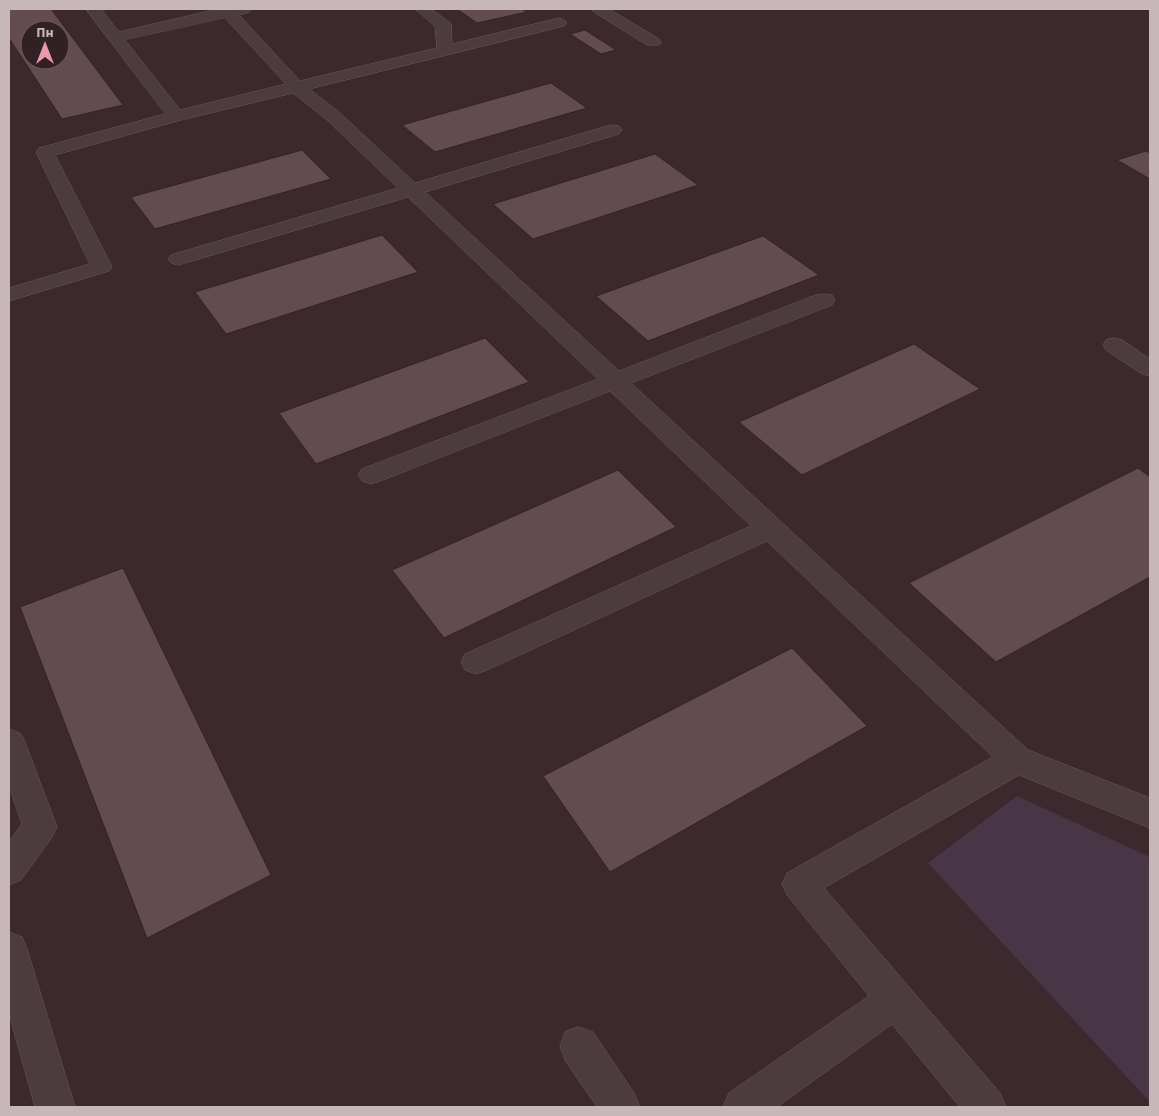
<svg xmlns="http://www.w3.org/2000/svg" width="1159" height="1116" font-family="'Source Sans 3',sans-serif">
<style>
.green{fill:#483546}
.building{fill:#624c51;stroke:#332226;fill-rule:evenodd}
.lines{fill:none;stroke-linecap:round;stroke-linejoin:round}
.minor-casing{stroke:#6a595d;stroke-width:1}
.minor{fill:#4c3b3f;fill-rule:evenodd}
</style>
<rect width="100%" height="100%" fill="#3c282d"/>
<polygon class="green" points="1017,796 1150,857 1150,1102 928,863"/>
<g class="building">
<path d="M9 9H51L123 105 62 119 9 38ZM30 30H60V60H30Z"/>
<polygon points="457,9 522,9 527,12 477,23"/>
<polygon points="585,30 616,50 601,54 570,34"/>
<polygon points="551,83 587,108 435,152 402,125"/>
<polygon points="302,150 331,179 155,229 131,197"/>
<polygon points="1146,151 1150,153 1150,179 1117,160"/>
<polygon points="655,154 698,185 533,239 493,204"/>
<polygon points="382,235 418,272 226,334 195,292"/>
<polygon points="763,236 819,275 648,341 596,296"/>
<polygon points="485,338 529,382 316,464 279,413"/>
<polygon points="914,344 980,389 802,475 739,422"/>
<polygon points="1138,468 1150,477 1150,577 996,662 909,583"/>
<polygon points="618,470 676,527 444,638 392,570"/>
<polygon points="123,568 271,875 147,938 20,607"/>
<polygon points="792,648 867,726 610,872 543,776"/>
</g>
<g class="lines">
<g class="minor-casing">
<g id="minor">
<path d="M86 9H101L119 32 218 9H251L249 12 239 15 300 81 437 48 435 26 415 9H431L448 21 451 24 452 44 559 18 564 20 567 23 564 26 309 89 339 112 415 183 607 126 613 125 619 126 622 130 619 134 425 192 619 371 816 295 824 294 832 295 835 300 832 305 631 383 1028 750 1150 798V828L1019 775 824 888 1000 1093 1006 1107H960L892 1024 777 1107H723L729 1093 869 996 787 895 782 884 787 873 993 757 767 541 487 670 476 674 465 670 461 662 465 654 751 526 610 391 380 481 371 484 362 481 358 475 362 469 598 379 408 197 185 263 178 265 171 263 168 259 171 255 398 188 327 120 293 93 181 120 55 155 112 267 109 271 9 301V288L90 264 36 152 39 148 165 114ZM225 18 286 84 180 110 125 40Z"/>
<polygon points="592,9 609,9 659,39 661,42 659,45 647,45 594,12"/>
<polygon points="1114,338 1122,340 1150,359 1150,376 1142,374 1106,350 1103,345 1106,340"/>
<polygon points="9,729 20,733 25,742 57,827 52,837 21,880 9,885 9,842 22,824 9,786"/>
<polygon points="9,932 22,937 27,949 75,1107 35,1107 9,1013"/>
<polygon points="579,1027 593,1032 634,1093 640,1107 597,1107 565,1060 560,1046 565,1032"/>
</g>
</g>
<use href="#minor" class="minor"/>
</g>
<rect width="1159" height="1116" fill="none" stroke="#c7b7bb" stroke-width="20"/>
<g transform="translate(45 45)"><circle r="24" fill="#312024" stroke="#6d5c60"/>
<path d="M0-4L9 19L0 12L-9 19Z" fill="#eb98aa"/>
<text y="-8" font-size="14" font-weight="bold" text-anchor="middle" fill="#c7b7bb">Пн</text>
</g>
</svg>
